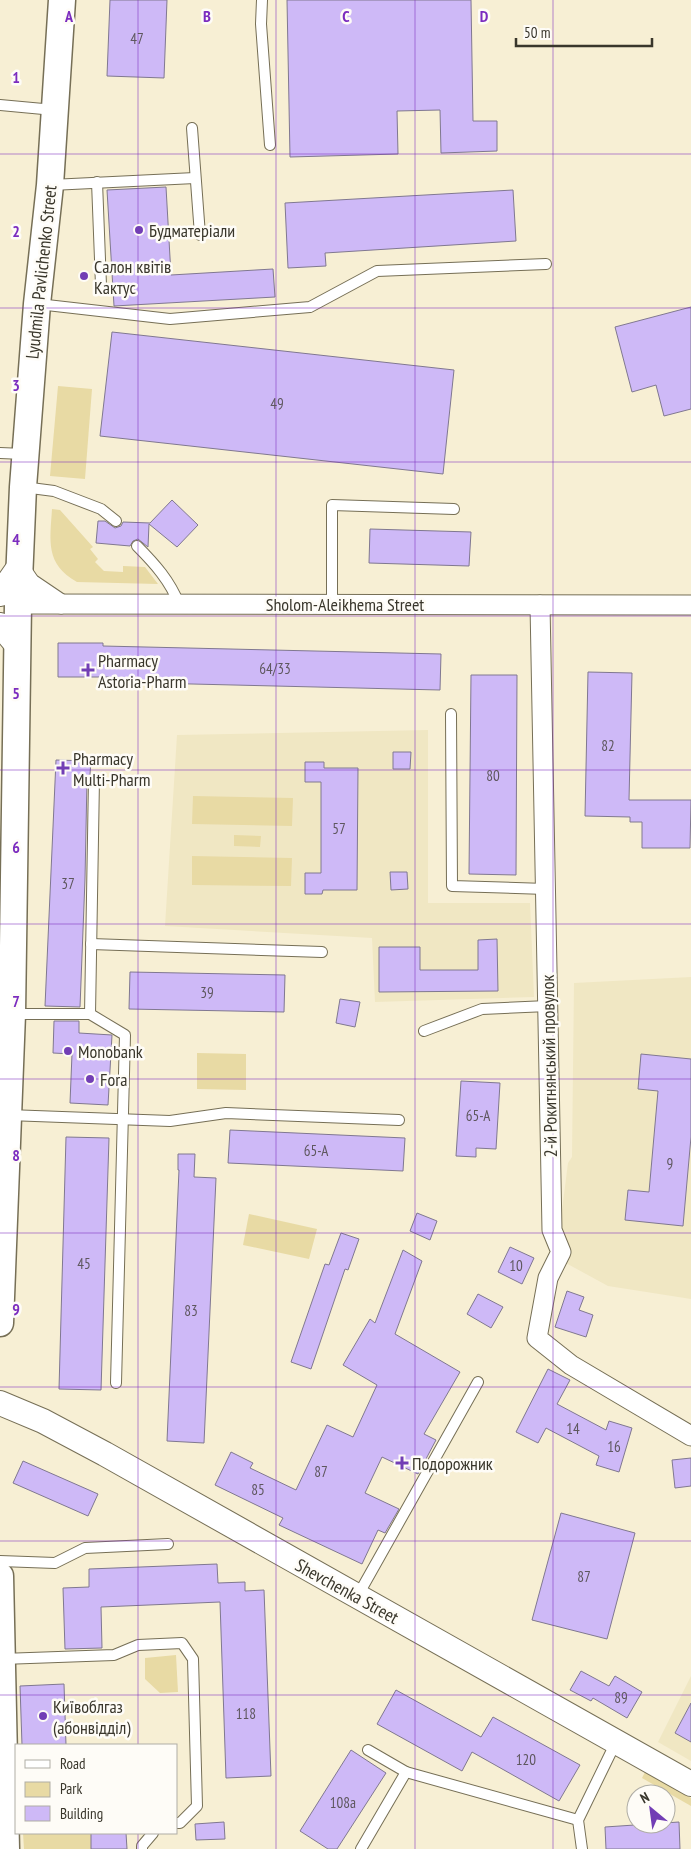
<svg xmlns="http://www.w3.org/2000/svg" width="691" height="1849" font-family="'PT Sans Narrow',sans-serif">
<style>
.built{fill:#f0e7c3}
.green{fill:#e8daa4}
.building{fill:#ceb9f7;stroke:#807890}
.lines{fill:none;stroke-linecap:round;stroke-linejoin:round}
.service-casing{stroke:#766f56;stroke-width:12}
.minor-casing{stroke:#766f56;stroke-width:21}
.tertiary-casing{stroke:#766f56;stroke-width:26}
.secondary-casing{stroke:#766f56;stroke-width:29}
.service{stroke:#fff;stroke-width:10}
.minor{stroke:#fff;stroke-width:19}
.tertiary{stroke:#fff;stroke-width:24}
.secondary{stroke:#fff;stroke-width:26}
.grid{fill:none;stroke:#7b2cbf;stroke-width:1;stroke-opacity:0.55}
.poi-dot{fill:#723eb5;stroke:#fefcf7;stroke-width:2}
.labels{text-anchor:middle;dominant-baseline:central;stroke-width:5;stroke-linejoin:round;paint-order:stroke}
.number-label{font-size:15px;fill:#5e575e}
.poi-label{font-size:18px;fill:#39362b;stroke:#fefcf7;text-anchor:start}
.street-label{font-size:18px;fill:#39362b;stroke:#fefcf7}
.grid-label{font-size:16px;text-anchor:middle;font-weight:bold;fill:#7b2cbf;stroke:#fefcf7;stroke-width:5;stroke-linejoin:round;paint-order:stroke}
</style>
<rect width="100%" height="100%" fill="#f7efd4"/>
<g class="built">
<polygon points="428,730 428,903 530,903 534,997 375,1002 372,938 165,926 177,735"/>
<polygon points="691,977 691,1299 608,1286 564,1262 560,1226 568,1163 572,1157 574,983"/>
<polygon points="691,1676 691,1761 658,1742"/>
</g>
<g class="green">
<polygon points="58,386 92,389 85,479 50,476"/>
<path d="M52 509 60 510 93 547 90 549 98 559 95 562 104 571 123 572V566L145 567 158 584 77 582C45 564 50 541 52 509Z"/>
<polygon points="193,796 293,798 292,826 192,824"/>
<polygon points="234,835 261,836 260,847 234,846"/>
<polygon points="192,856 292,858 291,886 192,885"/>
<polygon points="197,1053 246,1054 246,1090 197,1089"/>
<polygon points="249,1214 317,1229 309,1259 243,1245"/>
<polygon points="176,1655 178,1692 160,1693 145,1679 145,1658"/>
<polygon points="645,1772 691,1798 691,1806 642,1778"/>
<polygon points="23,1833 91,1833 91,1849 24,1849"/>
</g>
<g class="building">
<polygon points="110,0 167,0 164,78 107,76"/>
<polygon points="287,0 471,0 473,121 497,121 497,151 441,153 440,110 397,111 398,154 290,157"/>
<polygon points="166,187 171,275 273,269 275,297 114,306 107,190"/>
<polygon points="513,190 516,241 325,253 326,266 288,268 285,203"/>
<polygon points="691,307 691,409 664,416 656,385 632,392 615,327"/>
<polygon points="112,332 454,370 443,474 100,436"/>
<polygon points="172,500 198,525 177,547 149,524 148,547 138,539 133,541 130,546 96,543 98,521 105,521 115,528 121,526 123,522 150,523"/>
<polygon points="370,529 471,532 469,566 369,563"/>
<polygon points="58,643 103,643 103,646 441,654 440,690 109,682 109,677 58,677"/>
<polygon points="588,672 632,673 629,800 691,800 690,848 642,848 642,822 630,822 630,817 585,816"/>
<polygon points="471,675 517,675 516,875 469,874"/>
<polygon points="393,752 411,752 410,769 393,769"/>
<polygon points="56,760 91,761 90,774 87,779 85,879 80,1007 45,1006"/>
<polygon points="305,762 324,762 324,768 358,768 357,890 323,890 322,894 305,894 305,873 321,873 321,782 305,782"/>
<polygon points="390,872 407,872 408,889 391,890"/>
<polygon points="497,939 498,991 379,992 379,947 420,947 420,970 478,970 478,940"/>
<polygon points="130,972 285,975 284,1012 129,1009"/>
<polygon points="340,999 360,1002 355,1027 336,1023"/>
<polygon points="54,1021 79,1021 79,1033 112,1035 108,1105 70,1103 72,1054 53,1053"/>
<polygon points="641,1054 691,1059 691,1137 683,1226 625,1220 628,1190 649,1192 658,1091 638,1089"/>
<polygon points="461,1081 500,1083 496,1149 476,1148 476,1157 456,1156"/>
<polygon points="230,1130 405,1138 403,1171 228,1163"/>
<polygon points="66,1137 109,1138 101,1390 59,1389"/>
<polygon points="178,1154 195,1154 194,1177 216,1178 204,1443 167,1441 179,1170 178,1170"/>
<polygon points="417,1213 437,1221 430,1240 410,1231"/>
<polygon points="341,1233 359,1239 348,1270 345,1269 311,1369 291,1362 325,1264 329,1265"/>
<polygon points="510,1247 534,1258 522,1284 498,1272"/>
<polygon points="403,1250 422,1261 395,1334 460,1372 424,1434 436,1440 418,1474 382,1457 365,1493 399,1509 385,1533 378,1530 362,1564 279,1525 283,1518 215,1485 231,1452 253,1463 250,1468 296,1490 327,1425 353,1437 377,1385 343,1365 370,1319 375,1323"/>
<polygon points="567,1291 584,1297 579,1310 593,1315 586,1337 555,1327"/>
<polygon points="478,1294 503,1307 491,1328 467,1314"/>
<polygon points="548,1369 570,1380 557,1404 606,1430 609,1421 632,1428 619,1472 596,1465 599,1456 546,1428 538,1443 516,1432"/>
<polygon points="691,1458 691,1486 675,1488 672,1460"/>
<polygon points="23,1461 98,1494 88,1516 13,1483"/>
<polygon points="561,1513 635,1533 607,1639 532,1620"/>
<polygon points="217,1564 218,1583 245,1582 245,1591 264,1590 271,1776 226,1778 220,1602 101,1607 102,1648 65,1649 63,1588 89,1587 89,1569"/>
<polygon points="581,1671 609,1686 615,1676 642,1692 627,1718 593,1698 591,1701 570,1690"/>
<polygon points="64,1684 66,1745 22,1745 20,1686"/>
<polygon points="396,1690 481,1737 493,1717 580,1765 559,1801 472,1752 462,1771 377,1724"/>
<polygon points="691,1703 691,1742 675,1733"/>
<polygon points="351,1750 386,1773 337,1849 328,1849 300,1831"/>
<polygon points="224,1822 225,1839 196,1840 195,1824"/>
<polygon points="679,1822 680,1849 606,1849 605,1827"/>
<polygon points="91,1833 126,1833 127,1849 91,1849"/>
</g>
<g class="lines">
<g class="service-casing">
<g id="service">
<polyline points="262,0 261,24 270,145"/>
<polyline points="0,105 54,110"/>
<polyline points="192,128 200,235"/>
<polyline points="97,182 101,285"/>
<polyline points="51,185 195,178"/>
<polyline points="38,304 170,319 310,307 377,271 546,264"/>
<polyline points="0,453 24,454"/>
<polyline points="23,487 54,491 101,509 116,521"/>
<path d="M137 546C155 564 170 581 179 604"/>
<polyline points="332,604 332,505 454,509"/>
<polyline points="451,714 452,886 546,889"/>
<polyline points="91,944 322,952"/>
<polyline points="13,1014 90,1014 125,1035 116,1383"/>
<polyline points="90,1014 94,779"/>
<polyline points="424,1031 482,1009 548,1006"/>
<polyline points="8,1115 170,1121 226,1113 399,1120"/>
<polyline points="0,1561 55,1563 85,1548 168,1544"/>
<polyline points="357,1597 478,1382"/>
<polyline points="2,1659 114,1655 138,1645 182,1643 193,1659 197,1806 180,1823 176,1823"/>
<polyline points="368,1750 406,1772 578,1820"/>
<polyline points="142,1849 142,1846 153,1833"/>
<polyline points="361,1849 406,1772"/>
<polyline points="582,1849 578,1820 616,1742"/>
</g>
</g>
<g class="minor-casing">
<g id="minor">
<polyline points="19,567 30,583 61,604"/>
<polyline points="18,604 691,605"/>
<polyline points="540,605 552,1230 561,1252 548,1278 537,1338 571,1365 691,1436"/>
</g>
</g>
<g class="tertiary-casing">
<g id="tertiary">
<polyline points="0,594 19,567"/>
<polyline points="0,625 17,645"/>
<polyline points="0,1403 43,1421 105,1454 691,1784"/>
</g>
</g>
<g class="secondary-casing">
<g id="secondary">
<polyline points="0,1323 12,1014 18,604 23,487 37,304 50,185 62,0"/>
<polyline points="0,1576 6,1849"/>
</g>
</g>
<use href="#service" class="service"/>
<use href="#minor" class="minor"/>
<use href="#tertiary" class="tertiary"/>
<use href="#secondary" class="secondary"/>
</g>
<path class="grid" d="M138 0V1745M276 0V1849M415 0V1849M553 0V1849M0 154H691M0 308H691M0 462H691M0 616H691M0 770H691M0 924H691M0 1079H691M0 1233H691M0 1387H691M0 1541H691M0 1695H691M138 1833V1849"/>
<g class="poi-dot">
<circle cx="139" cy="230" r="5"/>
<circle cx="84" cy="276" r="5"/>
<path d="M85.5 662.5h5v5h5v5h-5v5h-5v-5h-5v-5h5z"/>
<path d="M60.5 760.5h5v5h5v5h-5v5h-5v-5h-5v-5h5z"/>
<circle cx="68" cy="1051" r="5"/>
<circle cx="90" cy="1079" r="5"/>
<path d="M399.5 1455.5h5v5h5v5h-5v5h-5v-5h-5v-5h5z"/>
<circle cx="43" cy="1716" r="5"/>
</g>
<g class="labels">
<g class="number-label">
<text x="137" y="38">47</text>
<text x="277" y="403">49</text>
<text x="275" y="668">64/33</text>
<text x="608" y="745">82</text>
<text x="493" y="775">80</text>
<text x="339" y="828">57</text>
<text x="68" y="883">37</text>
<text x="207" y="992">39</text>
<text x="478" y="1115">65-А</text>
<text x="316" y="1150">65-А</text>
<text x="670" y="1163">9</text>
<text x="84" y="1263">45</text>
<text x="516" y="1265">10</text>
<text x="191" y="1310">83</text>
<text x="573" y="1428">14</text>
<text x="614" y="1446">16</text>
<text x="321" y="1471">87</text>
<text x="258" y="1489">85</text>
<text x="584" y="1576">87</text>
<text x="621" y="1697">89</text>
<text x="246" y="1713">118</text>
<text x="526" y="1759">120</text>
<text x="343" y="1802">108а</text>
</g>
<g class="poi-label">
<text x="149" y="230">Будматеріали</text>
<text x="94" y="266">Салон квітів<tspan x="94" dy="21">Кактус</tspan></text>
<text x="98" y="660">Pharmacy<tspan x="98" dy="21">Astoria-Pharm</tspan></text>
<text x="73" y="758">Pharmacy<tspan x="73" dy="21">Multi-Pharm</tspan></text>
<text x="78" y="1051">Monobank</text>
<text x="100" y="1079">Fora</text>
<text x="412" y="1463">Подорожник</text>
<text x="53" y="1706">Київоблгаз<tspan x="53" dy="21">(абонвідділ)</tspan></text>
</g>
<g class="street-label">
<text transform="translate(41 272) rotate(-84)">Lyudmila Pavlichenko Street</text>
<text x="345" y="604">Sholom-Aleikhema Street</text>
<text transform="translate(549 1066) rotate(-91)">2-й Рокитнянський провулок</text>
<text transform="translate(347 1591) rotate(29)">Shevchenka Street</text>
</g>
</g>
<g class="grid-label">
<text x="69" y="22">A</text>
<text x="207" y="22">B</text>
<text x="346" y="22">C</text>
<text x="484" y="22">D</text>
<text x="16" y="83">1</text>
<text x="16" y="237">2</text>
<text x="16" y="391">3</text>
<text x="16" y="545">4</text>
<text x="16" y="699">5</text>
<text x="16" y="853">6</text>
<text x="16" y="1007">7</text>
<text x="16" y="1161">8</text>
<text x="16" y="1315">9</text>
</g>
<rect x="15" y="1744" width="162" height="90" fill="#fefcf7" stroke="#afada5"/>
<rect x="25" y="1760" width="25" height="8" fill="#ffffff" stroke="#afada5"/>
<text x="60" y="1769" font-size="15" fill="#39362b">Road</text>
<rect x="25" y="1782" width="25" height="15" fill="#e8daa4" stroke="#afada5"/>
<text x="60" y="1794" font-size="15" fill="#39362b">Park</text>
<rect x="25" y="1806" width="25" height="15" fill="#ceb9f7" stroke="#afada5"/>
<text x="60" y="1819" font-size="15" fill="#39362b">Building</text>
<g transform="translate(651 1809) rotate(331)"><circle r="24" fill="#fefcf7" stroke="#afada5"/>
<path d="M0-4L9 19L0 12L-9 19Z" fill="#723eb5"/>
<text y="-8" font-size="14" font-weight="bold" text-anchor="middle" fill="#39362b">N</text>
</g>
<path d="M516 38v8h136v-8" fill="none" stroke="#39362b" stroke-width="2.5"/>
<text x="524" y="38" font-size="15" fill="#39362b" stroke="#fefcf7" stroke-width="4" paint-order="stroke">50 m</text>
</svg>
